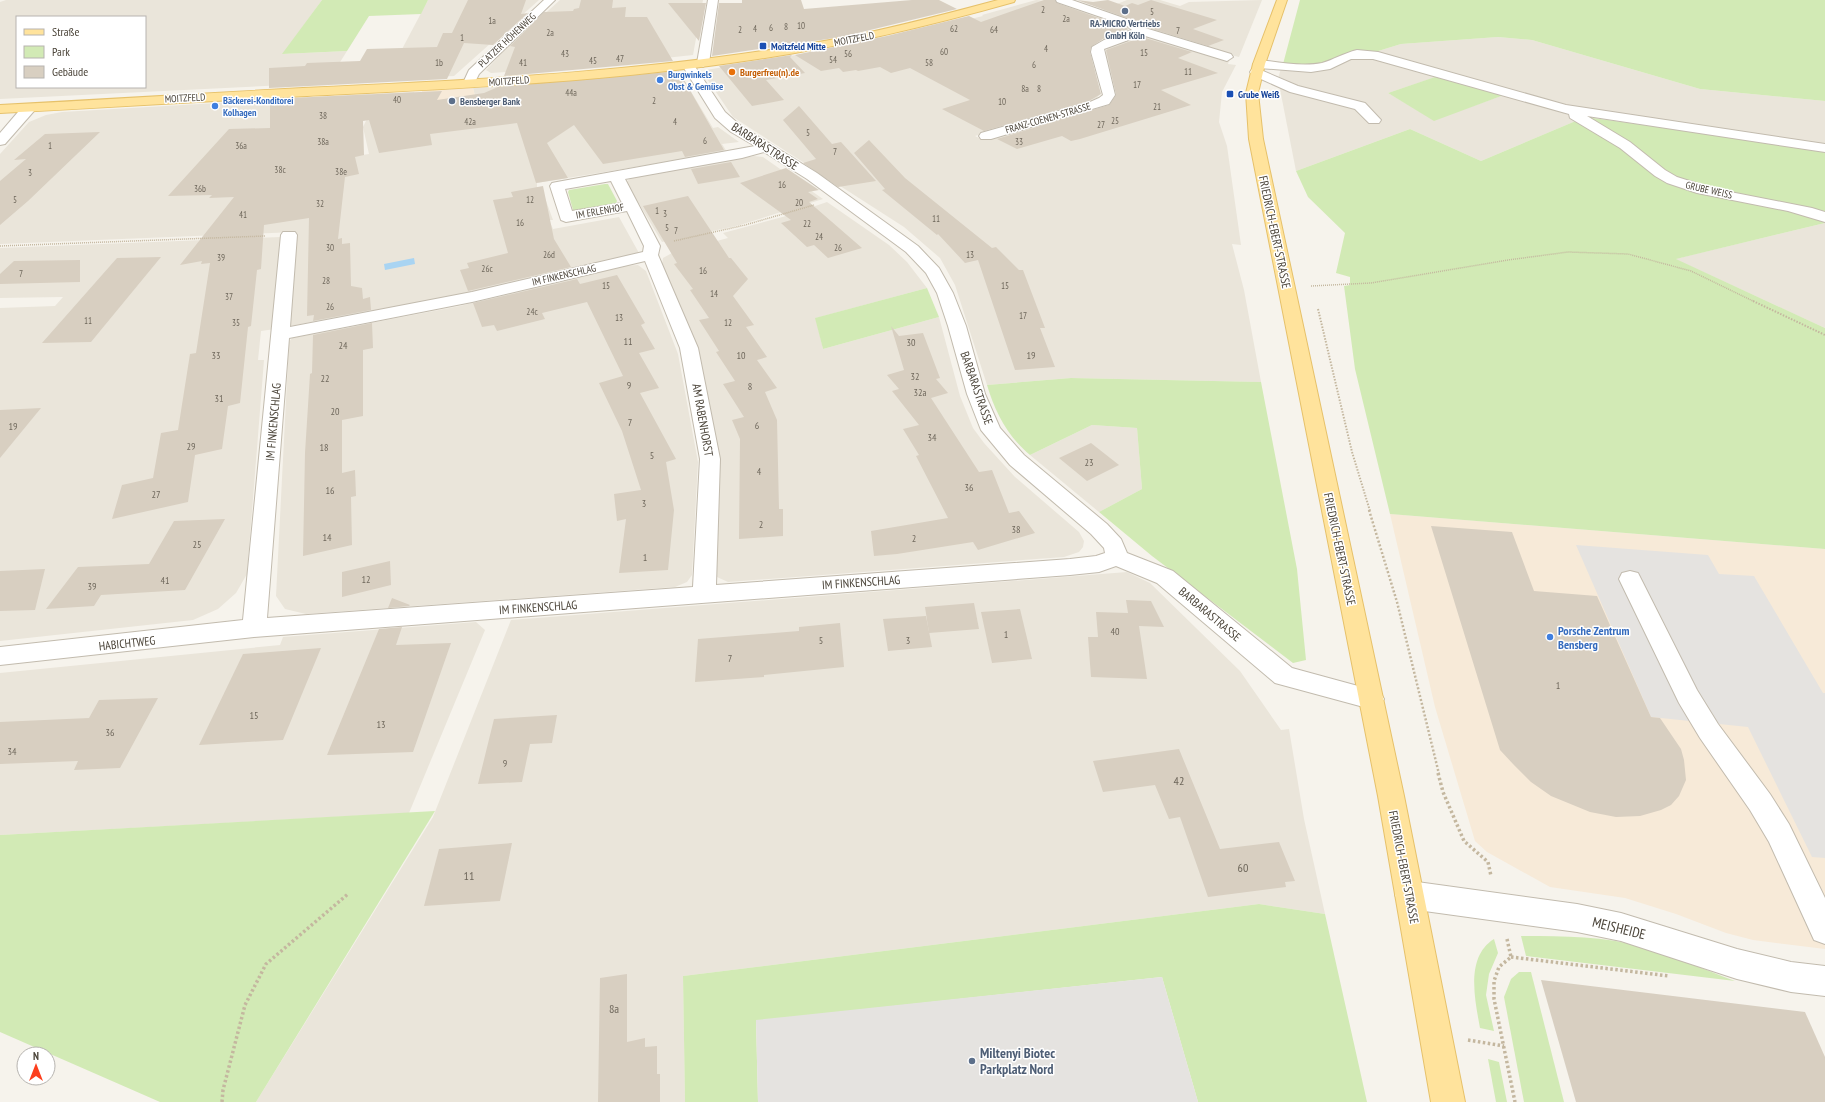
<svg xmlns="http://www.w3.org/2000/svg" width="1825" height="1102" font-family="'PT Sans Narrow',sans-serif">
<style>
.residential{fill:#eae5da;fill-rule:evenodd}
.commercial{fill:#f7ead8}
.green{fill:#d2eab5}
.parking{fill:#e5e3e0}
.water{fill:#a9d4f2}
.building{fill:#d8cfc1}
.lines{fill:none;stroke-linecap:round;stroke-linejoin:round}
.minor-casing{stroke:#c2bbae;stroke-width:2}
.major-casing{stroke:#e6c16a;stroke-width:2}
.path-far3{stroke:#c4b79f;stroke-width:1.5;stroke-dasharray:1 1;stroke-linecap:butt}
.path-far2{stroke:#c4b79f;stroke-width:2;stroke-dasharray:1.5 1.5;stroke-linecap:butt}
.path-far1{stroke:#c4b79f;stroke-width:2.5;stroke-dasharray:2 2;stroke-linecap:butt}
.path{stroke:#c4b79f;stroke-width:3.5;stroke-dasharray:2.5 2.5;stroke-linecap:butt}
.minor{fill:#fff;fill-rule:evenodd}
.major{fill:#ffe39c;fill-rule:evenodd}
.service-dot{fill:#5c6f8a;stroke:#fff;stroke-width:1.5}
.transit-dot{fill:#1a4fb4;stroke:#fff;stroke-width:1.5}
.food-dot{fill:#e8710a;stroke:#fff;stroke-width:1.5}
.shop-dot{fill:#3f7fe0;stroke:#fff;stroke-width:1.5}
.labels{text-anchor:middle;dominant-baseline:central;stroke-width:3;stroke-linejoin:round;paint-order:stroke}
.far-number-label{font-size:9px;fill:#6e675b}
.far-service-label{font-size:10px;font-weight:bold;fill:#4e5e75;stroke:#fff}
.far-street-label{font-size:10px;fill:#4b4439;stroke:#fff}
.far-transit-label{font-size:10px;font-weight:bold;fill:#164399;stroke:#fff;text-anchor:start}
.far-food-label{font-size:10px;font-weight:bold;fill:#c56008;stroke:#fff;text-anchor:start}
.far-shop-label{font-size:10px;font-weight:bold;fill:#366cbe;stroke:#fff;text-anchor:start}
.number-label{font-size:10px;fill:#6e675b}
.street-label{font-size:12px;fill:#4b4439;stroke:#fff}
.shop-label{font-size:12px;font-weight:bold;fill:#366cbe;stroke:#fff;text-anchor:start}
.near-number-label{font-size:12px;fill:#6e675b}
.near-street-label{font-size:14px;fill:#4b4439;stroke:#fff}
.near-service-label{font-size:14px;font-weight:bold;fill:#4e5e75;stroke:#fff;text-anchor:start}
</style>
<rect width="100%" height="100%" fill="#f6f3ec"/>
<g class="residential">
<path d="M6 0H322L283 54 347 51 327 83 0 99V2ZM17 17H145V87H17Z"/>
<polygon points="428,0 539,0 454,76 412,78 401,51"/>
<polygon points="560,0 703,0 693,55 572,68 491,73 486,70 508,47"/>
<polygon points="1036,0 1051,1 1127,27 1105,35 1089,48 1100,94 1097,98 975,136 983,140 1011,132 1023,131 1137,97 1114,84 1105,53 1109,46 1138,35 1144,35 1229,61 1228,64 1236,65 1222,92 1219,122 1227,146 1241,245 1232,244 1244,290 1261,382 1071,378 987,385 955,285 940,258 904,227 733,117 703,73 706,70 808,53 934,28 983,16 982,15"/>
<polygon points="1127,0 1160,0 1180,6 1189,2 1262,0 1239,57 1198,47 1102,10"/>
<polygon points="1498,37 1532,40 1700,89 1825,101 1825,144 1565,106 1375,52 1401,44"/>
<polygon points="1366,56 1439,76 1388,93 1434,120 1504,95 1558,110 1578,120 1481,161 1410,129 1296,171 1278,79 1281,68"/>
<polygon points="681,75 713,128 718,127 739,142 722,144 727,152 537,183 537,187 541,187 553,220 549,220 553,229 619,217 639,253 462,294 290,326 295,232 0,244 0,154 29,122 46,115 62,112 370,94 352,128 343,158 369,154 363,127 379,94 414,92 417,113 478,108 473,88"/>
<polygon points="754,156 763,157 823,199 740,225 662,242 626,182 631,178"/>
<polygon points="827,202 889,245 907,262 927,288 816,318 823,349 939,317 960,396 973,428 984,443 1015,477 1079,532 1084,541 1083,547 1079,552 1064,557 728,582 717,577 715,573 719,457 662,264 663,258 672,253 728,238 723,233 786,216"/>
<polygon points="1825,223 1825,328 1675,259"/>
<polygon points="281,237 275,329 261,331 258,360 264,360 247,574 236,593 218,609 193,620 0,641 0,308 55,306 63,297 0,298 0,248"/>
<polygon points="638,265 646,271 678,354 698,462 692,575 687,582 675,587 306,614 285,609 276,596 289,342 292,338 460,306 624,266"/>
<polygon points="1092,425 1137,428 1142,489 1099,512 1030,455"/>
<polygon points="1127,572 1150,583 1240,671 1281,730 1289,729 1304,819 1325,914 1259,904 683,976 685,1102 256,1102 433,817 511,620"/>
<polygon points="476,622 485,630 409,813 0,835 0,673 280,645 283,637"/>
</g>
<g class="commercial">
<polygon points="473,88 478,108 426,116 422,91"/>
<polygon points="1390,514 1825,549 1825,949 1753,940 1726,933 1676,914 1625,898 1550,887 1487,852 1475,841 1435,707"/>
</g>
<g class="green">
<polygon points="322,0 428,0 421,14 369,16 347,51 282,54"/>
<polygon points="1300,0 1825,0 1825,101 1700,89 1532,40 1498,37 1401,44 1375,52 1310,67 1283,64"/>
<polygon points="1435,77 1504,95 1434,121 1388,93"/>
<polygon points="1586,117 1825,150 1825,215 1682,182"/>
<polygon points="1578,120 1605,135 1659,177 1784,208 1825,220 1825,223 1676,259 1825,328 1825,549 1390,514 1355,369 1344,286 1350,285 1350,277 1336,273 1345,233 1308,197 1296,171 1410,129 1481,161"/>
<polygon points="605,184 608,184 617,201 616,203 577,211 573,210 568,192 569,190"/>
<polygon points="927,288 939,317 823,349 815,318"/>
<path d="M1071 378 1261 382 1297 569 1306 660 1293 663 1152 556 1099 512 1142 489 1137 428 1092 425 1030 455C1008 437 995 412 987 385Z"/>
<polygon points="435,811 256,1102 160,1102 0,1032 0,835"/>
<polygon points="1259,904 1325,914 1367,1102 1198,1102 1162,977 756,1021 758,1102 685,1102 683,976"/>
<path d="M1521 936C1562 936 1604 936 1643 947 1674 956 1705 970 1735 981L1526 956Z"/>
<path d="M1494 939 1498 953 1489 974 1486 995 1494 1031 1480 1028C1475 1000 1465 957 1494 939Z"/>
<polygon points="1519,972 1531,972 1564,1102 1524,1102 1504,997 1511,979"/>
<polygon points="1488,1059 1499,1062 1507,1102 1496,1102"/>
</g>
<g class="parking">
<polygon points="1576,545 1708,555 1719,574 1754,576 1823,693 1825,693 1825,858 1812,857 1748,727 1651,717"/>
<polygon points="1162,977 1198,1102 758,1102 756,1020"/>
</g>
<polygon class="water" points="414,258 415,264 385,270 384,264"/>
<g class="building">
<polygon points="468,0 526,0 521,14 528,13 493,45 464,43 447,79 269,88 269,68 305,66 307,63 360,61 367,49 437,47 443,33 452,33"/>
<polygon points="581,0 613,0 612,8 626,7 625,17 647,17 673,61 504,76 515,47 510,46 544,12 573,11 574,9 579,8"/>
<polygon points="742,0 801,0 804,9 912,0 939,0 957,9 841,37 712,56 719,3 742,3"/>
<polygon points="1044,0 1055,0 1057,3 1129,29 1103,39 1091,47 1090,52 1101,94 1089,101 984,131 942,109 970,100 910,68 891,73 880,67 858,71 856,70 843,72 839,68 821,71 795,55 887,36 969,16 981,22"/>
<polygon points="1077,0 1093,2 1108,0 1125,6 1132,3 1138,5 1151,0 1217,20 1193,29 1224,40 1208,46 1146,27 1135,21"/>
<polygon points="668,3 706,3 699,41"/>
<polygon points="1142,37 1192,52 1178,58 1218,73 1161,90 1191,105 1080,139 1071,141 1062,136 1017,149 997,139 1109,105 1116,95 1106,50"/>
<polygon points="792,55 790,57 805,73 766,80 784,100 752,106 719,66"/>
<polygon points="679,71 724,150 685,157 682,151 603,164 574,125 547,143 568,178 536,183 517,123 430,134 432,145 379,153 369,120 363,121 364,155 355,157 359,174 345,177 338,239 342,238 342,244 350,243 351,286 362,288 363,299 370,297 371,310 313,321 314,315 307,316 309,218 264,225 261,269 257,270 251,326 248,327 240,403 228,406 222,449 195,455 188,502 112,519 122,485 153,478 161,433 178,430 190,354 196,353 210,263 201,264 202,261 180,265 234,197 209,198 212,195 168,196 229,129 270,128 270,99 442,91 437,100 484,93 498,87"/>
<polygon points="799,106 832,144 841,142 876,181 838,187 803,163 816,159 783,120"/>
<polygon points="100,132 28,201 0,225 0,181 26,159 14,160 45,134"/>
<polygon points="869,140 905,178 992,248 996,247 1019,270 1023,270 1045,328 1040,328 1055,367 1015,370 978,260 965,263 938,234 937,235 882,190 885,189 854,153"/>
<polygon points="731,162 740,177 698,184 691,169"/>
<polygon points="786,168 819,190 808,192 818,199 809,202 862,248 828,258 814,245 807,247 781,223 791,220 740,183"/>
<polygon points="543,186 554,239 571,267 468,291 460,270 469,268 467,263 508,253 493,200 513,197 511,192"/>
<polygon points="688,196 729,258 731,258 748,279 733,296 754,325 746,327 767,357 757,360 777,388 765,392 777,420 779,509 783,509 783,536 739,539 740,439 732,420 744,417 723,384 735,381 716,352 719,351 699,320 709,318 690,290 693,289 674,264 677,263 643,206"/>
<polygon points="161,257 91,342 42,343 117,258"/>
<polygon points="80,260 80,282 0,284 0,274 14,261"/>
<polygon points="617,275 645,323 641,325 655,349 639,353 659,388 640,393 676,459 666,462 674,510 668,570 619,573 626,519 617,521 614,494 641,490 622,431 599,383 623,376 587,302 542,313 545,319 497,331 494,325 482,327 473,303 577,279 580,284"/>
<polygon points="372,323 373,348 363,350 363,416 342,420 342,473 355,470 356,496 351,497 352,545 303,556 305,453 310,374 312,373 313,335"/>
<polygon points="891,326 899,336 923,333 940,378 936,379 948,393 931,398 979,472 992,470 1009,513 1019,511 1035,533 978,550 973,542 897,554 874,556 871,531 948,518 916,456 919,455 903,429 919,425 892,391 899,389 887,375 904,370"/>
<polygon points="41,408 0,458 0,410"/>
<polygon points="1091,443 1119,465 1087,481 1059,458"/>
<polygon points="225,519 185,590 101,595 94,606 46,609 78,567 149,564 174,521"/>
<polygon points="1431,526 1512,532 1534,591 1597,596 1651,717 1660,718 1681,749 1684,760 1686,780 1679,796 1671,805 1661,810 1640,816 1616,817 1590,812 1551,796 1531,782 1513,764 1500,750"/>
<polygon points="390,561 391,585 342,597 342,572"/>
<polygon points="45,569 35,610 0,611 0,571"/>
<polygon points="392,598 410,605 409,606 388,608"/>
<polygon points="1126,600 1151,601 1164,627 1139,626 1147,679 1091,677 1088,637 1098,637 1096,612 1128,613"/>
<polygon points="974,603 979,629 929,633 925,607"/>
<polygon points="1020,609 1032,659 992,663 981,612"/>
<polygon points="926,616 932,647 888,651 883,619"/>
<polygon points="840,623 844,667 764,675 764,677 695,682 698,639 799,631 799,627"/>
<polygon points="402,627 396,645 451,643 413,752 327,755 379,629"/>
<polygon points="321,648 283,740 199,745 243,654"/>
<polygon points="158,698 120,768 74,770 78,761 0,764 0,722 89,718 99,700"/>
<polygon points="557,715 552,743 530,744 522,782 478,784 494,719"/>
<polygon points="1179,749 1220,849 1279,842 1295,881 1285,882 1286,887 1208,897 1180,817 1169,819 1155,785 1103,792 1093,761"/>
<polygon points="512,843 500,901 424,906 439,849"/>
<polygon points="627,974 627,1042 645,1038 645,1047 657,1046 657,1074 660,1074 660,1102 598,1102 600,978"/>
<polygon points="1541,980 1805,1012 1825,1057 1825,1102 1576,1102"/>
</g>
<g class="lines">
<g class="minor-casing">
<g id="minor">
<polygon points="544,0 555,0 479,74 473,86 465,86 463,83 469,70"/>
<polygon points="708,0 718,0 709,63 703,67 697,63"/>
<polygon points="1056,0 1072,0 1135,22 1145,28 1231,54 1233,57 1227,61 1142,35 1104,49 1115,95 1109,104 991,139 981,139 979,136 981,133 1090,102 1099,98 1103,95 1091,52 1092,47 1104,40 1132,30 1127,26 1057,2"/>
<path d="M1357 50 1378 52 1566 105 1825 144V152L1587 116 1630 142 1665 170 1677 177 1715 189 1812 208 1825 212V222L1788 211 1697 193 1667 183 1655 176 1620 148 1570 118 1569 114 1373 59H1351L1330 69 1311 72 1259 68 1253 64 1259 60C1279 62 1302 67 1322 63 1333 60 1344 53 1357 50Z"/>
<path d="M688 61 692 62 725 112 741 126 817 173 918 246 939 268 953 293 966 326 985 394 1000 428 1024 455 1107 524 1121 539 1127 553 1173 571 1292 668 1380 692 1384 699 1380 706 1371 709 1275 683 1157 583 1116 566 1099 572 1070 575 254 637 0 665V647L243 620 281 235 283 232H295L297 235 290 327 472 292 643 252 644 246 627 211 566 222 561 220 550 186 552 183 557 182 755 146 731 132 715 118 682 65ZM764 152 807 179 906 252 926 273 937 293 948 326 967 394 981 430 1010 465 1091 534 1104 548 1105 553 1096 556 1070 559 716 585 720 459 698 348 658 255 660 246 625 179 742 158ZM611 181 622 203 572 211 565 189ZM645 261 680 348 700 459 693 587 267 618 289 338 472 302Z"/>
<polygon points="1256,68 1298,86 1365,103 1381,120 1379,123 1369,123 1355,109 1290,92 1252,75 1250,72 1252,69"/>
<polygon points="29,104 35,108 34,111 5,144 0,145 0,133 24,105"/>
<polygon points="1630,571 1638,573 1697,690 1718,724 1770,794 1789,824 1825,898 1825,944 1814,940 1769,842 1750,810 1700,738 1679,703 1619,579 1622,573"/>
<polygon points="1410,881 1577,904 1621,913 1737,949 1791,962 1825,966 1825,996 1791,992 1737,979 1621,941 1577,932 1410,909 1400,905 1395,895 1400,885"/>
</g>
</g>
<g class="major-casing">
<g id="major">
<path d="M998 0H1015L1014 2C929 26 845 46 758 59 602 83 444 89 287 97 191 102 96 108 0 113V105C101 100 202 93 303 88 483 80 663 71 841 38 894 28 946 14 998 0Z"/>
<polygon points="1277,0 1287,0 1265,64 1258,93 1263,139 1404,796 1465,1102 1431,1102 1378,796 1249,139 1246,93 1253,64"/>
</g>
</g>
<g class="path-far3">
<polyline points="674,241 745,225 814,205"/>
<polyline points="0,246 265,236"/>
<polyline points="1311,286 1371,283 1508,260 1568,252 1628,254 1691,271 1755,302"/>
</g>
<g class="path-far2">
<polyline points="1753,301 1825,335"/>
<polyline points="1318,309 1352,452 1370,511"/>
</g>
<polyline class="path-far1" points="1369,510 1397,602 1439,774"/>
<g class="path">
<polyline points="1438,773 1443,792 1464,841 1488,862 1491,876"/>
<polyline points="1507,939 1511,957 1499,967 1494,981 1494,999 1515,1102"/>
<polyline points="1511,957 1669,976"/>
<polyline points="1468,1040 1504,1046"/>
<polyline points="222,1102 223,1090 245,1005 266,964 348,894"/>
</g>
<use href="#minor" class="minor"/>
<use href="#major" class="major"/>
</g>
<g class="service-dot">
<circle cx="1125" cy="11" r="4"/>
<circle cx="452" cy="101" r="4"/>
<circle cx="972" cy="1061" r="4"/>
</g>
<g class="transit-dot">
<rect x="759" y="42" width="8" height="8" rx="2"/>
<rect x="1226" y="90" width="8" height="8" rx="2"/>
</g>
<circle class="food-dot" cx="732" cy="72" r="4"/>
<g class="shop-dot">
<circle cx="660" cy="80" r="4"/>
<circle cx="215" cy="106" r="4"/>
<circle cx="1550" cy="637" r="4"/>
</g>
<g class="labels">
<g class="far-number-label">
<text x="1043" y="9">2</text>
<text x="1152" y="11">5</text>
<text x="1066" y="18">2a</text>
<text x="492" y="20">1a</text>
<text x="801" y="25">10</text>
<text x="786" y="26">8</text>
<text x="771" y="27">6</text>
<text x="755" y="28">4</text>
<text x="954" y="28">62</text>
<text x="740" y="29">2</text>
<text x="994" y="29">64</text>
<text x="1178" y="30">7</text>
<text x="550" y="32">2a</text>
<text x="462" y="37">1</text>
<text x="1046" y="48">4</text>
<text x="944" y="51">60</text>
<text x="1144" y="52">15</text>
<text x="565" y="53">43</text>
<text x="848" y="53">56</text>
<text x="620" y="58">47</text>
<text x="833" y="59">54</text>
<text x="593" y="60">45</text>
<text x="439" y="62">1b</text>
<text x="523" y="62">41</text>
<text x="929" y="62">58</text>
<text x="1034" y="64">6</text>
<text x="1188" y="71">11</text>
<text x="1137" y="84">17</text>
<text x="1025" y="88">8a</text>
<text x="1039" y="88">8</text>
<text x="571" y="92">44a</text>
<text x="397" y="99">40</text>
<text x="654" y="100">2</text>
<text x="1002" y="101">10</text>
<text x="1157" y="106">21</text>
<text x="323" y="115">38</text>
<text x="1115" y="120">25</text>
<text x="470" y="121">42a</text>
<text x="675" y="121">4</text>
<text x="1101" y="124">27</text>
<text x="808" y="132">5</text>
<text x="705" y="140">6</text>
<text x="323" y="141">38a</text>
<text x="1019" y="141">33</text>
<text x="50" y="145">1</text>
<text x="241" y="145">36a</text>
<text x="835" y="151">7</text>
<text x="280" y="169">38c</text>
<text x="341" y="171">38e</text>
<text x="30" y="172">3</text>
<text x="782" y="184">16</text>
<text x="200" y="188">36b</text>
<text x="15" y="199">5</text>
<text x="530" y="199">12</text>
<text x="799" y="202">20</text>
<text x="320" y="203">32</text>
<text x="657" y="210">1</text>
<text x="665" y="213">3</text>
<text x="243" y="214">41</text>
<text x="936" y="218">11</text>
<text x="520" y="222">16</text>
<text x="807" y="223">22</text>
<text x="667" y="227">5</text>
<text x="676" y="230">7</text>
<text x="819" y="236">24</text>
<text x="330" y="247">30</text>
<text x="838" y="247">26</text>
<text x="549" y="254">26d</text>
<text x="970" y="254">13</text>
<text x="221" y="257">39</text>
<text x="487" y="268">26c</text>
<text x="703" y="270">16</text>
<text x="21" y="273">7</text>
<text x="326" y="280">28</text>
<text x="606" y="285">15</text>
<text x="1005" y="285">15</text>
<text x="714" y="293">14</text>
<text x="229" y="296">37</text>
<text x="330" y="306">26</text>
<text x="532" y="311">24c</text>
<text x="1023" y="315">17</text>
<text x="619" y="317">13</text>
<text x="88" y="320">11</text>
<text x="236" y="322">35</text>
<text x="728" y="322">12</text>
</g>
<g class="far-service-label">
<text x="1125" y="23">RA-MICRO Vertriebs<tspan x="1125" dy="12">GmbH Köln</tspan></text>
<text x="460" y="101" text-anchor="start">Bensberger Bank</text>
</g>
<g class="far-street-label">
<text transform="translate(854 39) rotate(-11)">MOITZFELD</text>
<text transform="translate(507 40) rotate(-43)">PLATZER HÖHENWEG</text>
<text transform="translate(509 81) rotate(-4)">MOITZFELD</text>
<text transform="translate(185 98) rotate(-3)">MOITZFELD</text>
<text transform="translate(1048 118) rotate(-16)">FRANZ-COENEN-STRASSE</text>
<text transform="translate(1709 190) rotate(13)">GRUBE WEISS</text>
<text transform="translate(600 211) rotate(-10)">IM ERLENHOF</text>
<text transform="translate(564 275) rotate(-13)">IM FINKENSCHLAG</text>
</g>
<g class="far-transit-label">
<text x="771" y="46">Moitzfeld Mitte</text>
<text x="1238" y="94">Grube Weiß</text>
</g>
<g class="far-food-label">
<text x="740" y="72">Burgerfreu(n).de</text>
</g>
<g class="far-shop-label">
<text x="668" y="74">Burgwinkels<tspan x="668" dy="12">Obst &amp; Gemüse</tspan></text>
<text x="223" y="100">Bäckerei-Konditorei<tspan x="223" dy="12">Kolhagen</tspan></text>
</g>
<g class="number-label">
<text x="628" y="341">11</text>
<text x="911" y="342">30</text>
<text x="343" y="345">24</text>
<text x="216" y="355">33</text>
<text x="741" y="355">10</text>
<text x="1031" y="355">19</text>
<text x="915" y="376">32</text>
<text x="325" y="378">22</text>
<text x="629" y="385">9</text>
<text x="750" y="386">8</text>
<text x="920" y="392">32a</text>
<text x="219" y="398">31</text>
<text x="335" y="411">20</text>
<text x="630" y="422">7</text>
<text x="757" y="425">6</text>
<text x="13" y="426">19</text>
<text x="932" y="437">34</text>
<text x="191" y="446">29</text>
<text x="324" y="447">18</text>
<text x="652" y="455">5</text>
<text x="1089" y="462">23</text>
<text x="759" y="471">4</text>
<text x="969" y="487">36</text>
<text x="330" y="490">16</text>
<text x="156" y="494">27</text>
<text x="644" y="503">3</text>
<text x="761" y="524">2</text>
<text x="1016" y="529">38</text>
<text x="327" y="537">14</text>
<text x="914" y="538">2</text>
<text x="197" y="544">25</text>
<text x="645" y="557">1</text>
<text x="366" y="579">12</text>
<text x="165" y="580">41</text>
<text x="92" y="586">39</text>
<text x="1115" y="631">40</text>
<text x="1006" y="634">1</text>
<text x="821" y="640">5</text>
<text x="908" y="640">3</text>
<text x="730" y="658">7</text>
<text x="1558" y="685">1</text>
<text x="254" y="715">15</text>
<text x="381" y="724">13</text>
<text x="110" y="732">36</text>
<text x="12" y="751">34</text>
<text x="505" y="763">9</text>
</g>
<g class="street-label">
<text transform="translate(765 146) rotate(33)">BARBARASTRASSE</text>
<text transform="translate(1275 232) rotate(78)">FRIEDRICH-EBERT-STRASSE</text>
<text transform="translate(977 388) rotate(71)">BARBARASTRASSE</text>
<text transform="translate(703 420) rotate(80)">AM RABENHORST</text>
<text transform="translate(273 422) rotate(-85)">IM FINKENSCHLAG</text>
<text transform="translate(1340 549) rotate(78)">FRIEDRICH-EBERT-STRASSE</text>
<text transform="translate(861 582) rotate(-4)">IM FINKENSCHLAG</text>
<text transform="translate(538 607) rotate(-4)">IM FINKENSCHLAG</text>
<text transform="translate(1210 614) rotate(40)">BARBARASTRASSE</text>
<text transform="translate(127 643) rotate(-6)">HABICHTWEG</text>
<text transform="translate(1404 867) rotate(79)">FRIEDRICH-EBERT-STRASSE</text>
</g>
<g class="shop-label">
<text x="1558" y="630">Porsche Zentrum<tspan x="1558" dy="14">Bensberg</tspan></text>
</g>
<g class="near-number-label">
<text x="1179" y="780">42</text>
<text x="1243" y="867">60</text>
<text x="469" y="875">11</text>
<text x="614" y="1008">8a</text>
</g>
<g class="near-street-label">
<text transform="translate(1619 928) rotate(14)">MEISHEIDE</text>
</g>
<g class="near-service-label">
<text x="980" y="1053">Miltenyi Biotec<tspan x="980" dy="16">Parkplatz Nord</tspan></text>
</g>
</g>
<rect x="16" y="16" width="130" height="72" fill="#ffffff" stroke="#b7b4b0"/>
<rect x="24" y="29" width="20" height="6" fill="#ffe39c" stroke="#b7b4b0"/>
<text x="52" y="36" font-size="12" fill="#4b4439">Straße</text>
<rect x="24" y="46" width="20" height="12" fill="#d2eab5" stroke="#b7b4b0"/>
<text x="52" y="56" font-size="12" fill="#4b4439">Park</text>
<rect x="24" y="66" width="20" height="12" fill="#d8cfc1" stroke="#b7b4b0"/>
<text x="52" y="76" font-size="12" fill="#4b4439">Gebäude</text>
<g transform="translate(36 1066)"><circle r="19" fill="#ffffff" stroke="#b7b4b0"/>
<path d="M0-3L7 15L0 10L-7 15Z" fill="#fc3f1d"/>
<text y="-6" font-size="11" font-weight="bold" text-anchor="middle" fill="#4b4439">N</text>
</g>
</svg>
